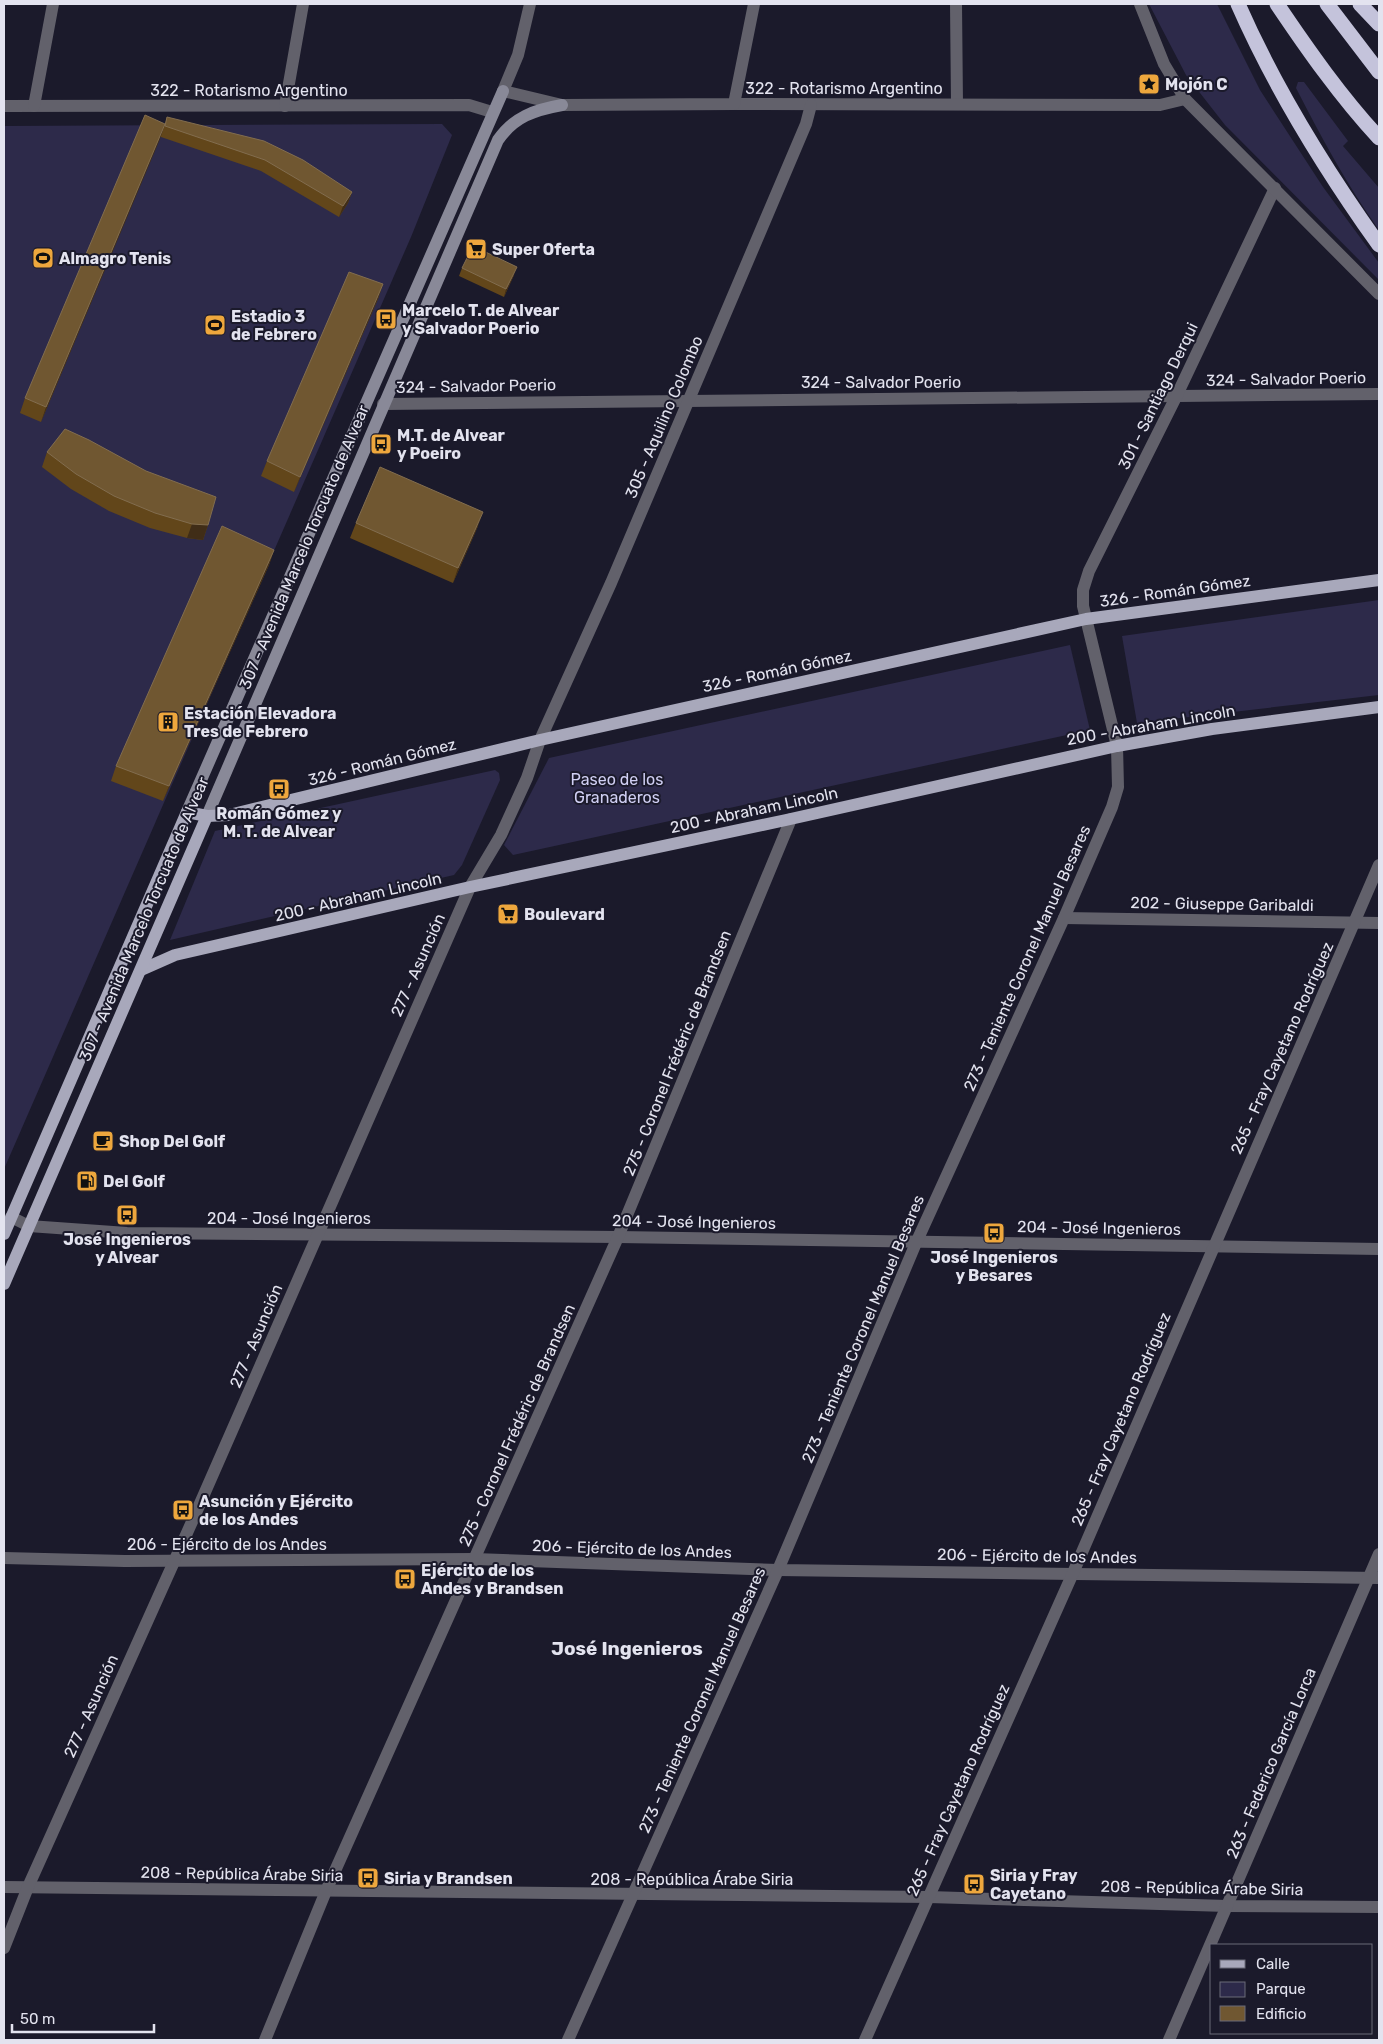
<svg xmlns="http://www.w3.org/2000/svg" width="1383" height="2044" font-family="Rubik,sans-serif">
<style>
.green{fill:#2d2a4a}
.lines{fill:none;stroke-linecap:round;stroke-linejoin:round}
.minor{stroke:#62616b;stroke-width:12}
.tertiary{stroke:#62616b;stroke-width:12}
.secondary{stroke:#898998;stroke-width:12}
.primary{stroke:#a8a8bb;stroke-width:12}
.motorway{stroke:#c4c3db;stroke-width:15}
.wall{fill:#62461a}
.shaded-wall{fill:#402d17}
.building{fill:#705731;stroke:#826d4f}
.labels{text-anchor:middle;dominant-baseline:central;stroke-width:4;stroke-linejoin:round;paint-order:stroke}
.poi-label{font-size:16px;font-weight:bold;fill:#e3e3ef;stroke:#1b1a2b;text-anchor:start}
.street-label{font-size:16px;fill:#e3e3ef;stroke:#1b1a2b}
.park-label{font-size:16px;fill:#d0cff3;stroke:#1b1a2b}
.quarter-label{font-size:19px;font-weight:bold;fill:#e3e3ef;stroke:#1b1a2b}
</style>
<rect width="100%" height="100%" fill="#1b1a2b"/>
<g class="green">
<polygon points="1149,4 1217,4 1260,90 1323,187 1379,263 1379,280 1225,125 1186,75"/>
<path d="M1298 82H1304L1348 141 1343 146 1379 188V230C1347 185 1321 137 1296 88Z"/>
<polygon points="442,124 452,135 411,237 4,1169 4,126"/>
<polygon points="1379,600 1379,695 1137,723 1122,636"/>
<polygon points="1070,645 1090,730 513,855 504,845 549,758"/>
<polygon points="495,770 499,773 500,780 462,865 454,875 170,940 215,831"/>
</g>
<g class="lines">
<g class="minor">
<polyline points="956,4 957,104"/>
<polyline points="734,104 1160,105 1185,99"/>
<polyline points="4,106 469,105 492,112"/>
<polyline points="34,106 53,4"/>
<polyline points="285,106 303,4"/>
<polyline points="383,404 1379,394"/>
<polyline points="1064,918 1379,923"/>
<polyline points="11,1217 29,1226 127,1233 618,1237 1379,1249"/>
<polyline points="4,1558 125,1561 475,1559 778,1570 1379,1578"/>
<polyline points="4,1887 929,1897 1227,1906 1379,1907"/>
<polyline points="4,1948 28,1887 195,1515 470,887 501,835 527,778 540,740 611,583 806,124 811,105"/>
<polyline points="265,2040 326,1891 618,1237 791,819"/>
<polyline points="568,2040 778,1570 916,1243 1064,918 1112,807 1118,787 1117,746 1083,606 1083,590 1089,571 1176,397 1275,188"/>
<polyline points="865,2040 1073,1573 1379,865"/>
<polyline points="1169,2040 1379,1554"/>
</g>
<g class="tertiary">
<polyline points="530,4 518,55 503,91 562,105 734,104 754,4"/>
<polyline points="1140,4 1164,64 1185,99 1379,294"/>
</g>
<g class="secondary">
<polyline points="187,812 503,91"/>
<path d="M207 816 498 140C514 117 534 110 562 105"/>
</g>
<g class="primary">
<polyline points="141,970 175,955 470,887 786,820 1117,746 1212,729 1379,707"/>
<polyline points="4,1234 187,812 207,816 229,815 540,740 1086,619 1379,580"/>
<polyline points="4,1284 207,816"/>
</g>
<g class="motorway">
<path d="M1238 4C1274 86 1327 172 1379 245"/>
<path d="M1277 4C1308 50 1341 97 1379 138"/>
<polyline points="1327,4 1379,72"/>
<polyline points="1360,4 1379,24"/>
</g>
</g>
<g class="wall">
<polygon points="167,117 352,192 348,203 339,217 261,171 161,137 161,135 41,422 20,413 25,398 165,124"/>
<polygon points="462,268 514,275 504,297 459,276"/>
<polygon points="383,284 378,299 294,492 261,476 267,461"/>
<polygon points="47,452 208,525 203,540 187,538 150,528 109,511 71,489 42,467"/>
<polygon points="356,523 478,526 453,583 350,538"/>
<polygon points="274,550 269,565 163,801 111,781 116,766"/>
</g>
<g class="shaded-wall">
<polygon points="165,124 160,139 41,422 46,407"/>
<polygon points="352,192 348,203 339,217 343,206"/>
<polygon points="517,267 514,275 504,297 506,289"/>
<polygon points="383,284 378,299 294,492 300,477"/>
<polygon points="483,512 478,526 453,583 458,568"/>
<polygon points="192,524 208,525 203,540 187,538"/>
<polygon points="274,550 269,565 163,801 169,786"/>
</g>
<g class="building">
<polygon points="145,115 165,124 46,407 25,398"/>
<polygon points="167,117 264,141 303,160 352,192 343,206 265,160 165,126"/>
<polygon points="473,246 517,267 506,289 462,268"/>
<polygon points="349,272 383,284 300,477 267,461"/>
<polygon points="65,429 89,440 146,471 216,497 208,525 192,524 155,513 114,496 76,474 47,452"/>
<polygon points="380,467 483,512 458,568 356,523"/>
<polygon points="222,526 274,550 169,786 116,766"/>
</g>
<defs>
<g id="sight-square" transform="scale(1.125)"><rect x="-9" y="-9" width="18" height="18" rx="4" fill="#eea73d" stroke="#1b1a2b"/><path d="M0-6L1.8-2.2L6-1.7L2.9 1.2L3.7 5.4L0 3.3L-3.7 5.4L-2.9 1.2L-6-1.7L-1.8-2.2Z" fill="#111"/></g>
<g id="supermarket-square" transform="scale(1.125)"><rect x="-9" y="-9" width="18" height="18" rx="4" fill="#eea73d" stroke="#1b1a2b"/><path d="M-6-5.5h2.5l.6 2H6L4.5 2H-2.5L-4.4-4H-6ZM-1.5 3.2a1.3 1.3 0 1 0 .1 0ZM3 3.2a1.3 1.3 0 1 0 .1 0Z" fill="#111"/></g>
<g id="stadium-square" transform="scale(1.125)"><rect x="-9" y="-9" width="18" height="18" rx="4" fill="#eea73d" stroke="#1b1a2b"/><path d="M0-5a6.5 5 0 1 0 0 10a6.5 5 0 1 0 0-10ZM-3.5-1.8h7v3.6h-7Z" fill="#111"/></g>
<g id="bus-square" transform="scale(1.125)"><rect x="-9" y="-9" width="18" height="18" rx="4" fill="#eea73d" stroke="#1b1a2b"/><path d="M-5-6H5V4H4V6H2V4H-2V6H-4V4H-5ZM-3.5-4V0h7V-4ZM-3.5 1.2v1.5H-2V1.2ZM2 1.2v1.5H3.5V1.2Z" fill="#111"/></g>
<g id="building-square" transform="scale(1.125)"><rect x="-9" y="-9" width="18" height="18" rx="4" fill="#eea73d" stroke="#1b1a2b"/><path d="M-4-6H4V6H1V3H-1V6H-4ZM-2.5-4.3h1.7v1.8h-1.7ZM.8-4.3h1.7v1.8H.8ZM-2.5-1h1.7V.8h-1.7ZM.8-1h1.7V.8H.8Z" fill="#111"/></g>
<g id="cafe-square" transform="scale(1.125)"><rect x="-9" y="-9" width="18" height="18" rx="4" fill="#eea73d" stroke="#1b1a2b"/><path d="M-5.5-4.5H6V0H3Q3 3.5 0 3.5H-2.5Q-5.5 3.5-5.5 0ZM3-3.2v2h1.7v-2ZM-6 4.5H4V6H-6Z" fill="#111"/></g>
<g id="fuel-square" transform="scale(1.125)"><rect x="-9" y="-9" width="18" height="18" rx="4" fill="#eea73d" stroke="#1b1a2b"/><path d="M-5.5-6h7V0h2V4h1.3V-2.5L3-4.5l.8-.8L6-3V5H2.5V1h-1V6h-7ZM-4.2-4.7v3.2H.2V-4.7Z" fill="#111"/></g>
</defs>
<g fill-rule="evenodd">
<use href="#sight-square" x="1149" y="84"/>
<use href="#supermarket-square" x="476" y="249"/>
<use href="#stadium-square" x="43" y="258"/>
<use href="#bus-square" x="386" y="319"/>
<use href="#stadium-square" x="215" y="325"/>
<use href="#bus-square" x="381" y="444"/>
<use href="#building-square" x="168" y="722"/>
<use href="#bus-square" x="279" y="789"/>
<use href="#supermarket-square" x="508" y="914"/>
<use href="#cafe-square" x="103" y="1141"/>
<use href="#fuel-square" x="87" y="1181"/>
<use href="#bus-square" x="127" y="1215"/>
<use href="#bus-square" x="994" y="1233"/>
<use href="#bus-square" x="183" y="1510"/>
<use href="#bus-square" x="405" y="1579"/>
<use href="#bus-square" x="368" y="1878"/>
<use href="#bus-square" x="974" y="1884"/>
</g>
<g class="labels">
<g class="poi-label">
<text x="1165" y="84">Mojón C</text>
<text x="492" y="249">Super Oferta</text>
<text x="59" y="258">Almagro Tenis</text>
<text x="402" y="310">Marcelo T. de Alvear<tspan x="402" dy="18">y Salvador Poerio</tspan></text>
<text x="231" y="316">Estadio 3<tspan x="231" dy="18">de Febrero</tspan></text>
<text x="397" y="435">M.T. de Alvear<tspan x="397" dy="18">y Poeiro</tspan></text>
<text x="184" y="713">Estación Elevadora<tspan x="184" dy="18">Tres de Febrero</tspan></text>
<text x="279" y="813" text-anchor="middle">Román Gómez y<tspan x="279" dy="18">M. T. de Alvear</tspan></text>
<text x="524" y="914">Boulevard</text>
<text x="119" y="1141">Shop Del Golf</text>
<text x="103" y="1181">Del Golf</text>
<text x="127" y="1239" text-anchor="middle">José Ingenieros<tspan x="127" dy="18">y Alvear</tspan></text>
<text x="994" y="1257" text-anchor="middle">José Ingenieros<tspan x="994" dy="18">y Besares</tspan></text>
<text x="199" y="1501">Asunción y Ejército<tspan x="199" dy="18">de los Andes</tspan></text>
<text x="421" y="1570">Ejército de los<tspan x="421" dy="18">Andes y Brandsen</tspan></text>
<text x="990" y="1875">Siria y Fray<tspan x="990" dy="18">Cayetano</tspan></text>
<text x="384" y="1878">Siria y Brandsen</text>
</g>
<g class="street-label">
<text x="844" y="88">322 - Rotarismo Argentino</text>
<text x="249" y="90">322 - Rotarismo Argentino</text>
<text transform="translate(1286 379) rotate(-1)">324 - Salvador Poerio</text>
<text x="881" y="382">324 - Salvador Poerio</text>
<text transform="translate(476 386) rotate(-1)">324 - Salvador Poerio</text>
<text transform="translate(1158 396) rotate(-64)">301 - Santiago Derqui</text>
<text transform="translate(664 417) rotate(-67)">305 - Aquilino Colombo</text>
<text transform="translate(304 547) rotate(-67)">307 - Avenida Marcelo Torcuato de Alvear</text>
<text transform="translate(1175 591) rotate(-8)">326 - Román Gómez</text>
<text transform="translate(777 671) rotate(-12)">326 - Román Gómez</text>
<text transform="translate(1151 725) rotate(-10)">200 - Abraham Lincoln</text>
<text transform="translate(382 762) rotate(-14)">326 - Román Gómez</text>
<text transform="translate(754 810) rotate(-12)">200 - Abraham Lincoln</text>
<text transform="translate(358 897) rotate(-13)">200 - Abraham Lincoln</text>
<text transform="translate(1222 904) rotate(1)">202 - Giuseppe Garibaldi</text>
<text transform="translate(144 919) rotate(-67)">307 - Avenida Marcelo Torcuato de Alvear</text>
<text transform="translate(1027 958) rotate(-66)">273 - Teniente Coronel Manuel Besares</text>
<text transform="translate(418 965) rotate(-66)">277 - Asunción</text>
<text transform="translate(1282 1048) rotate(-66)">265 - Fray Cayetano Rodríguez</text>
<text transform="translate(677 1053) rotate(-68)">275 - Coronel Frédéric de Brandsen</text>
<text x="289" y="1218">204 - José Ingenieros</text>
<text transform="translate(694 1222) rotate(1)">204 - José Ingenieros</text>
<text transform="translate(1099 1228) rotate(1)">204 - José Ingenieros</text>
<text transform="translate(863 1329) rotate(-67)">273 - Teniente Coronel Manuel Besares</text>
<text transform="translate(256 1336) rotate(-67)">277 - Asunción</text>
<text transform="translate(1121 1419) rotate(-67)">265 - Fray Cayetano Rodríguez</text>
<text transform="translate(517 1425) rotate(-66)">275 - Coronel Frédéric de Brandsen</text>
<text x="227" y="1544">206 - Ejército de los Andes</text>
<text transform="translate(632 1549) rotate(2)">206 - Ejército de los Andes</text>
<text transform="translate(1037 1556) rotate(1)">206 - Ejército de los Andes</text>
<text transform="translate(702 1700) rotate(-66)">273 - Teniente Coronel Manuel Besares</text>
<text transform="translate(91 1706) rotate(-66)">277 - Asunción</text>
<text transform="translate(1271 1763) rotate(-67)">263 - Federico García Lorca</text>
<text transform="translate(958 1790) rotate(-66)">265 - Fray Cayetano Rodríguez</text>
<text transform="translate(242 1874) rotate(1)">208 - República Árabe Siria</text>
<text x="692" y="1879">208 - República Árabe Siria</text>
<text transform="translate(1202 1888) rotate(1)">208 - República Árabe Siria</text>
</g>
<g class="park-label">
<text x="617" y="779">Paseo de los<tspan x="617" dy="18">Granaderos</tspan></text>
</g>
<g class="quarter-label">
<text x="627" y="1648">José Ingenieros</text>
</g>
</g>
<rect width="1383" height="2044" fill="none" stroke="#e3e3ef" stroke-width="10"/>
<rect x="1210" y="1944" width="162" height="90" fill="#1b1a2b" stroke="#6b6a79"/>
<rect x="1220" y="1960" width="25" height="8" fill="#a8a8bb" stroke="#6b6a79"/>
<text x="1256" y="1969" font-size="15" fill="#e3e3ef">Calle</text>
<rect x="1220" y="1982" width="25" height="15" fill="#2d2a4a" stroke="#6b6a79"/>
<text x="1256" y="1994" font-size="15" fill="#e3e3ef">Parque</text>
<rect x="1220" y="2006" width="25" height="15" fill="#705731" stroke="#6b6a79"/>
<text x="1256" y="2019" font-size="15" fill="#e3e3ef">Edificio</text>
<path d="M12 2024v8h142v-8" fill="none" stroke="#e3e3ef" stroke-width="2.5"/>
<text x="20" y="2024" font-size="15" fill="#e3e3ef" stroke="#1b1a2b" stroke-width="4" paint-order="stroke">50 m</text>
</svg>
